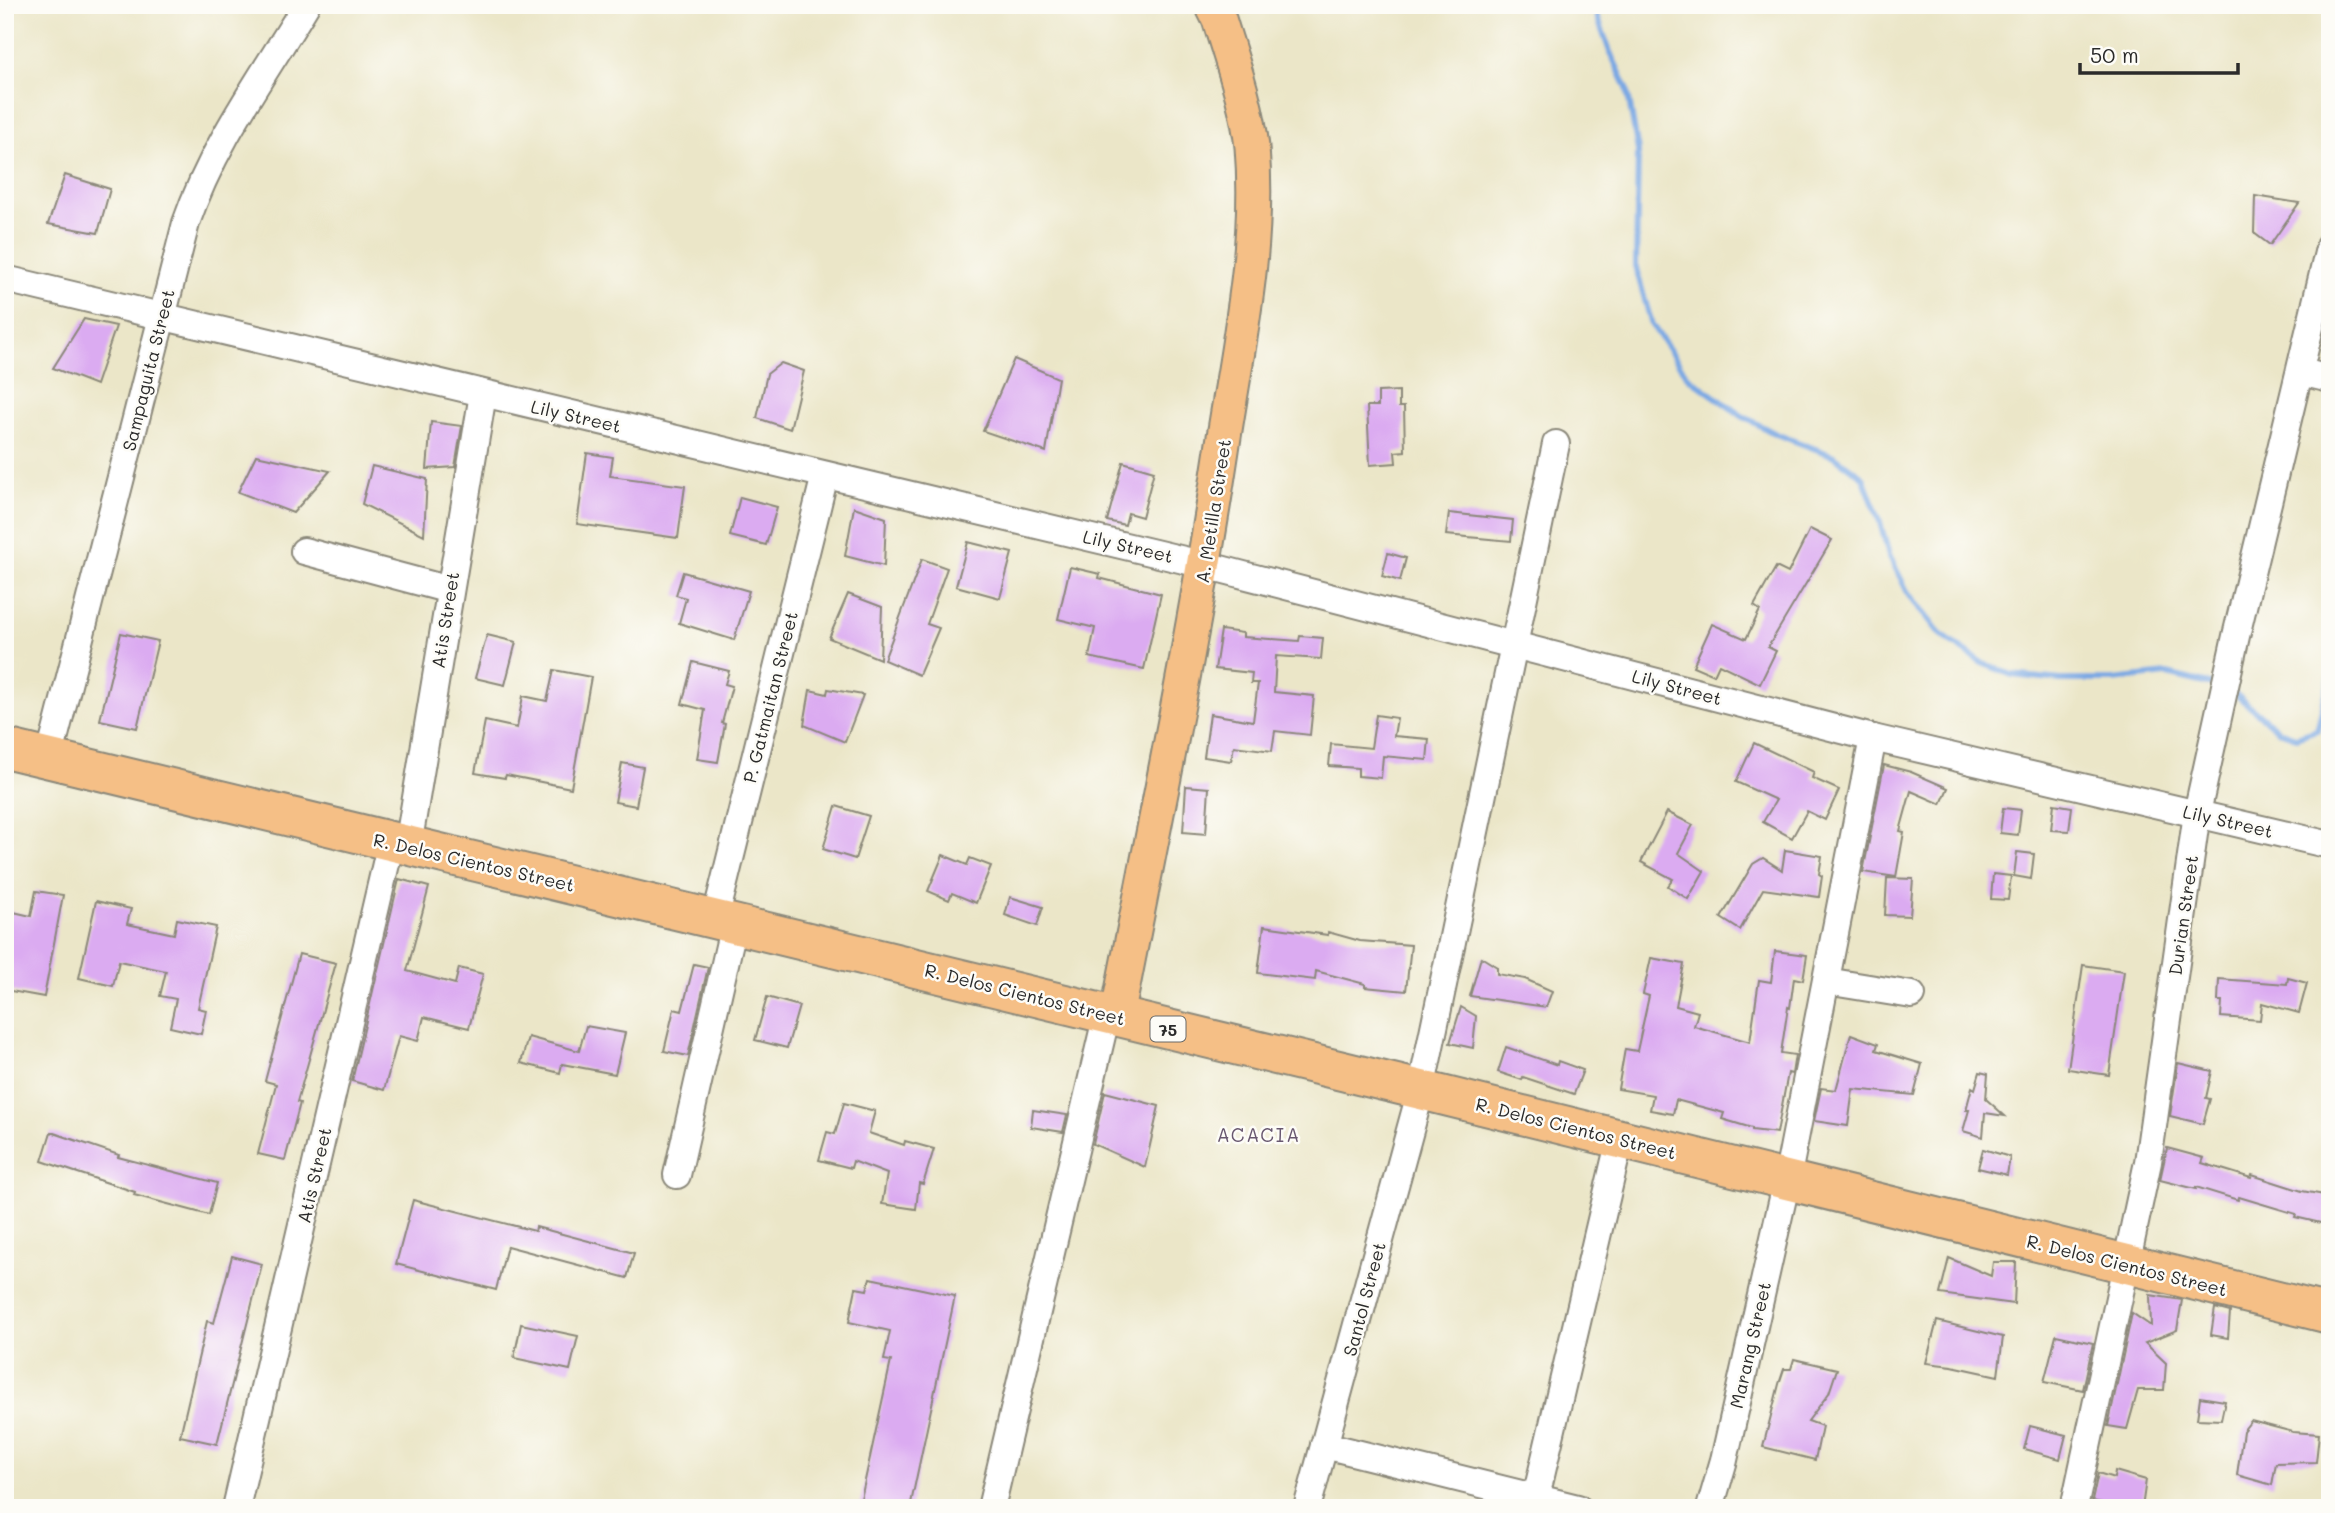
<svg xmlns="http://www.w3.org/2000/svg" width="2335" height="1513" font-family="Mali,sans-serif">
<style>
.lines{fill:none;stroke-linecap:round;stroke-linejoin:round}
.stream{stroke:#7aa8e3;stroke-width:6}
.building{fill:#dbabf1}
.minor-casing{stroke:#8b887a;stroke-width:30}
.major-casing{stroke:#8b887a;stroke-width:37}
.highway-casing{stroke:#8b887a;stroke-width:42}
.minor{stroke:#fff;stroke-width:26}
.major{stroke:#f5bf86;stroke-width:33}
.highway{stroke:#f5bf86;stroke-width:38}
.labels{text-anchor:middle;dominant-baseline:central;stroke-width:5;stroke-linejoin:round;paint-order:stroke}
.shield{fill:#fdfcf7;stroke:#6a6a68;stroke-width:2}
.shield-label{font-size:16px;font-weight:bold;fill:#2b2b2b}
.street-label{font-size:18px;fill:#2b2b2b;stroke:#fdfcf7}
.neighbourhood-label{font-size:19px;letter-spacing:2px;fill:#695870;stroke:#fdfcf7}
</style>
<rect width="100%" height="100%" fill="#fdfcf7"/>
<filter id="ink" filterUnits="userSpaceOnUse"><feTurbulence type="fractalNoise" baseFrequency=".0143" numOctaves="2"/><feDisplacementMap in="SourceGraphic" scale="14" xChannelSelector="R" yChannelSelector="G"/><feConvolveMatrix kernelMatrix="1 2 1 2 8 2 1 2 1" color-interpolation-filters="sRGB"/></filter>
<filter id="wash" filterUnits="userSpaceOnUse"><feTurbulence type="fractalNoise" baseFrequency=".00686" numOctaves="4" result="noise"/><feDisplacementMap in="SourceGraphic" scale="28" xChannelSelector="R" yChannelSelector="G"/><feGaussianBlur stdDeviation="1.57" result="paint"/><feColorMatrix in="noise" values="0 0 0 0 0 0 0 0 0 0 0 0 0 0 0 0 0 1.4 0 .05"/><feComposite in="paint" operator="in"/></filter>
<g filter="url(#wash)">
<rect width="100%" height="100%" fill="#ebe6c8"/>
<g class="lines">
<g class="stream">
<polyline points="1593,5 1610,52 1627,88 1638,151 1636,268 1652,325 1688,377 1742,416 1776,434 1834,456 1863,477 1879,519 1889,555 1908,593 1940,634 1982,663 2012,675 2061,680 2113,680 2167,674 2213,685"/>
<polyline points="2233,692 2279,731 2296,737 2317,730 2330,677"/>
</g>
</g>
<g id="blocks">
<g class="building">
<polygon points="65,175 110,189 98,233 48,224"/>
<polygon points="2255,196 2299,203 2270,245 2254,233"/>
<polygon points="84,319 116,326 96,385 53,368"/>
<polygon points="1014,359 1058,378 1046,452 983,431"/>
<polygon points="781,363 804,371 790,429 757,418 767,374"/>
<polygon points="1399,391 1399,407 1404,407 1405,451 1395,452 1396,463 1370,465 1367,406 1378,406 1378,392"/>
<polygon points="431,422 462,426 455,467 427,469"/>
<polygon points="587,453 613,457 610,476 685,486 678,538 577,524"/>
<polygon points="256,455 330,471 293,513 238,492"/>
<polygon points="1123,462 1154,471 1142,517 1128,513 1125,525 1107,521"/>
<polygon points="372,466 427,479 424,535 362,504"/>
<polygon points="740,497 777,507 766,545 730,536"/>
<polygon points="854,507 886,518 884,566 845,556"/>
<polygon points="1449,513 1513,520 1511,541 1446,535"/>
<polygon points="1810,529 1832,540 1768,647 1776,651 1760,684 1719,664 1714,675 1693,666 1712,624 1746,639 1760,610 1754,606 1776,567 1788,573"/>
<polygon points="968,542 1012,553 1000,598 956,586"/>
<polygon points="1388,553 1406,558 1400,581 1382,576"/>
<polygon points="922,559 947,568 927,624 939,628 919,675 884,660"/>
<polygon points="1070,567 1100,574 1099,578 1161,594 1144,669 1089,657 1095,628 1058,619"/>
<polygon points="683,572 749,591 734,640 679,623 686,598 676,595"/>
<polygon points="848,594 882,607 880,659 829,638"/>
<polygon points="1221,630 1243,633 1243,637 1299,641 1300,636 1323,638 1321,659 1276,656 1274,692 1314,696 1310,735 1275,731 1272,751 1234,746 1231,761 1204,757 1210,714 1253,721 1258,683 1251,683 1252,673 1215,669"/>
<polygon points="121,633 158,641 137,728 100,720"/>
<polygon points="487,635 516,642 505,685 475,678"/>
<polygon points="693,662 729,671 725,684 732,686 722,723 725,724 718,762 697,759 705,710 682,704"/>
<polygon points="554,670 591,677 571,788 506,775 505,778 475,773 485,721 517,728 523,696 547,701"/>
<polygon points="828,689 863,695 845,742 804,725 810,690 827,694"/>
<polygon points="1376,715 1397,718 1394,736 1429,739 1427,760 1383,756 1381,778 1358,776 1358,768 1329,766 1331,744 1371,748"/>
<polygon points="1754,743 1814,772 1812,778 1839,790 1825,820 1807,811 1792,838 1763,822 1776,800 1736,782"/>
<polygon points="622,763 643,767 636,806 615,802"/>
<polygon points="1884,765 1911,772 1948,788 1941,804 1911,791 1900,831 1904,832 1896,877 1863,872"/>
<polygon points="1186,786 1209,788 1206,834 1183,832"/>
<polygon points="2054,804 2072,807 2069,831 2051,830"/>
<polygon points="836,806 869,816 855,859 823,849"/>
<polygon points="2003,808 2021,810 2018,835 2000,833"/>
<polygon points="1667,812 1693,825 1678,853 1704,871 1688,899 1668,886 1673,879 1641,862"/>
<polygon points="1785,850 1822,856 1819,874 1822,876 1819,897 1763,889 1740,930 1721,918 1753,864 1763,858 1782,870"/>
<polygon points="2017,852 2034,854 2031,879 2014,876"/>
<polygon points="943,855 967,865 970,858 991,866 976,903 952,893 949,900 928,891"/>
<polygon points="1993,874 2011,876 2008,900 1991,899"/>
<polygon points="1887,878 1913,879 1910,916 1885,915"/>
<polygon points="399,879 429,887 407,971 455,984 459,968 483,974 469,1028 424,1017 418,1041 399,1036 384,1090 352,1081"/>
<polygon points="36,891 63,895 44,997 5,990 5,910 31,916"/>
<polygon points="1010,897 1043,907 1037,926 1005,915"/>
<polygon points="96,901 131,909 127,924 174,934 177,919 216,927 198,1008 206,1010 201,1034 170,1027 176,999 160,996 166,971 119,961 113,986 79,978"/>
<polygon points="1264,926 1328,935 1328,932 1360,941 1411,945 1406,991 1365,987 1365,984 1316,971 1315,980 1258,973"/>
<polygon points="1775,951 1807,955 1803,980 1794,978 1790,1008 1788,1007 1781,1053 1795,1055 1792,1074 1788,1073 1777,1133 1752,1130 1752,1128 1722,1119 1724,1113 1676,1100 1673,1114 1650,1110 1653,1095 1618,1089 1625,1049 1637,1051 1649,996 1643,994 1651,958 1684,964 1676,1006 1698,1012 1694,1026 1750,1042 1759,980 1771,982"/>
<polygon points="299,954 336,963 297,1102 300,1103 285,1160 258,1154 276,1084 265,1081"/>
<polygon points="1481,957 1497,967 1497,974 1525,979 1552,991 1546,1007 1470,996"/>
<polygon points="694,964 708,967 688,1056 664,1051 674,1009 682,1011"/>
<polygon points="2083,965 2124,971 2109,1075 2068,1069"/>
<polygon points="2288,978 2307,983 2299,1013 2262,1003 2260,1020 2221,1017 2222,1001 2218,1001 2219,979 2287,984"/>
<polygon points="767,997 799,1006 787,1048 755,1040"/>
<polygon points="1461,1007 1476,1016 1473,1048 1450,1043"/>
<polygon points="586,1026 625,1033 615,1074 562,1064 560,1073 521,1063 528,1037 579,1051"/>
<polygon points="1851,1034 1878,1044 1876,1050 1922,1064 1914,1095 1853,1089 1848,1126 1814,1121 1821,1088 1836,1090"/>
<polygon points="1506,1047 1557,1065 1558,1061 1583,1070 1574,1094 1523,1077 1522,1080 1498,1072"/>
<polygon points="2178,1063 2212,1071 2206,1098 2210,1099 2203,1124 2170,1116"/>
<polygon points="1980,1072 1988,1074 1986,1099 2005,1116 1985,1113 1983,1137 1963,1131 1969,1110 1966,1110 1972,1087 1975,1089"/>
<polygon points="1105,1092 1159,1106 1145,1167 1093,1144"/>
<polygon points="844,1103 875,1111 869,1133 904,1145 905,1141 934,1149 923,1184 919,1183 916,1209 882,1204 887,1174 853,1161 851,1168 819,1160 827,1132 835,1134"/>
<polygon points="1033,1110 1067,1115 1063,1132 1031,1127"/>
<polygon points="51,1132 119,1155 118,1157 217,1183 209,1215 134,1195 135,1192 42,1161"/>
<polygon points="2167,1148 2204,1158 2202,1163 2251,1178 2252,1175 2302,1191 2330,1196 2325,1224 2295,1217 2296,1214 2239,1197 2238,1200 2196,1187 2196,1189 2160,1180"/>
<polygon points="1983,1149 2010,1157 2007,1175 1978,1168"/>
<polygon points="413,1200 535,1231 536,1227 634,1253 627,1278 507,1246 496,1290 396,1264"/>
<polygon points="232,1256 262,1264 217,1444 180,1436 207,1321 214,1323"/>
<polygon points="1949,1258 1991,1276 1993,1262 2016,1262 2014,1304 1940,1294"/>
<polygon points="870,1278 955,1296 910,1508 859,1508 891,1361 884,1360 890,1331 849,1322 856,1288 867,1290"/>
<polygon points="2150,1295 2182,1300 2177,1330 2145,1343 2166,1363 2164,1390 2138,1390 2127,1429 2108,1426 2132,1313 2151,1326"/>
<polygon points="2215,1308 2230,1312 2228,1338 2211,1335"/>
<polygon points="1937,1321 2003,1337 1998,1376 1952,1366 1926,1363"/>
<polygon points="521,1324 578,1336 570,1370 514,1358"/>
<polygon points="2056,1335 2093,1343 2083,1390 2044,1382"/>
<polygon points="1794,1359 1837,1369 1829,1393 1808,1421 1822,1426 1815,1460 1763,1447 1779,1384 1784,1369 1791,1369"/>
<polygon points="2200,1397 2225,1401 2221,1420 2197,1419"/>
<polygon points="2251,1421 2293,1432 2319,1434 2316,1462 2276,1463 2272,1485 2237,1475 2243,1431"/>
<polygon points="2030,1426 2066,1435 2060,1459 2024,1449"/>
<polygon points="2115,1471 2146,1480 2142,1508 2127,1508 2092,1501 2098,1473 2114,1478"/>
</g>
</g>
</g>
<g filter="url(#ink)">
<use href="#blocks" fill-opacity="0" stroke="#8b887a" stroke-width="2"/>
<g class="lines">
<g class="minor-casing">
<g id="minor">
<polyline points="5,279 1205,565 1873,738 2330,845"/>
<polyline points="2301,372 2330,379"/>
<polyline points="304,551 450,590"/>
<path d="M49 759 186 223C213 144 263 76 306 5"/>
<polyline points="408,846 483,394"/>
<polyline points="715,920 825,475"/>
<polyline points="1826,981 1912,995"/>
<polyline points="677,1175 734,924"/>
<polyline points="1324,1445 1578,1508"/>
<polyline points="1536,1497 1620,1139"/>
<polyline points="236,1508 391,842"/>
<polyline points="991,1508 1107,1014"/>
<polyline points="1307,1508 1421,1090 1556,444"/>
<polyline points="1710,1508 1724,1460 1787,1180 1873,738"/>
<polyline points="2074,1508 2148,1162 2197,813 2236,636 2330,244"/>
</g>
</g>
<g class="major-casing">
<path id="major" d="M1117 1017C1155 821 1196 627 1225 430 1240 336 1260 242 1252 147 1247 103 1232 62 1219 19L1212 5"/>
</g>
<g class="highway-casing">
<polyline id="highway" points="5,748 1421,1090 2330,1314"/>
</g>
<use href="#minor" class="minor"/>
<use href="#major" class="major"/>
<use href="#highway" class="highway"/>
</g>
</g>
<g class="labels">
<rect class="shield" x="1150.5" y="1016.5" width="35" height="25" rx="5"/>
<g class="shield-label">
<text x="1168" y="1029">75</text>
</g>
<g class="street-label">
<text transform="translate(148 370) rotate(-76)">Sampaguita Street</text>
<text transform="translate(576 416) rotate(13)">Lily Street</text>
<text transform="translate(1213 511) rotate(-81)">A. Metilla Street</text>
<text transform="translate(1128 546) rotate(13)">Lily Street</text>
<text transform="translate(445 620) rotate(-81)">Atis Street</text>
<text transform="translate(1677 687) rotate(15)">Lily Street</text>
<text transform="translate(770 697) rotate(-76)">P. Gatmaitan Street</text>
<text transform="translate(2228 821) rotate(13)">Lily Street</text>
<text transform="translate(474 862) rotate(13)">R. Delos Cientos Street</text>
<text transform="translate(2183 915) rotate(-82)">Durian Street</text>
<text transform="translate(1025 994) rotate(14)">R. Delos Cientos Street</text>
<text transform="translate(1576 1128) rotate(14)">R. Delos Cientos Street</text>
<text transform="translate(314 1175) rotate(-77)">Atis Street</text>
<text transform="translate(2127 1265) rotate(14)">R. Delos Cientos Street</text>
<text transform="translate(1364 1299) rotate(-75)">Santol Street</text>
<text transform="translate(1750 1345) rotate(-77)">Marang Street</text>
</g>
<g class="neighbourhood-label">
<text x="1259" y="1134">ACACIA</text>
</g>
</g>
<rect width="2335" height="1513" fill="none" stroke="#fdfcf7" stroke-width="28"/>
<path d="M2080 63v10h158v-10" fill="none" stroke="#2b2b2b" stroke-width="3.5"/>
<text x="2090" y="63" font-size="21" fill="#2b2b2b" stroke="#fdfcf7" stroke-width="5" paint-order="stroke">50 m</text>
</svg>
